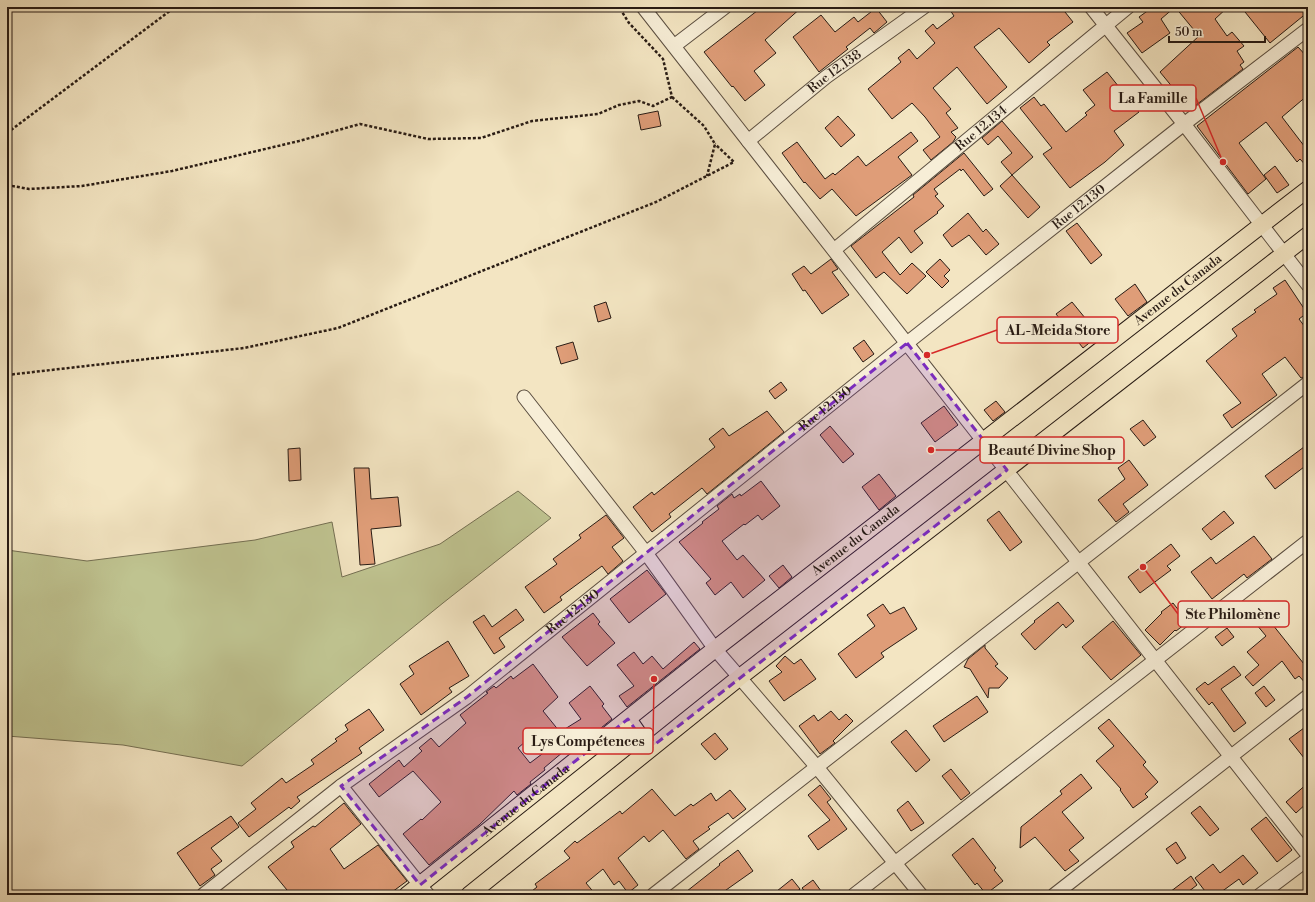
<svg xmlns="http://www.w3.org/2000/svg" width="1315" height="902" font-family="'Libre Bodoni',serif">
<style>
.green{fill:#bfc390;stroke:#746f52}
.building{fill:#df9d78;stroke:#281b14;fill-rule:evenodd}
.lines{fill:none;stroke-linecap:round;stroke-linejoin:round}
.minor-casing{stroke:#5b4e40;stroke-width:15}
.major-casing{stroke:#281b14;stroke-width:18}
.path{stroke:#281b14;stroke-width:2.5;stroke-dasharray:3 2;stroke-linecap:butt}
.minor{stroke:#f7eed7;stroke-width:13}
.major{stroke:#f3e5c2;stroke-width:16}
.marked{fill:#7b2cbf;fill-opacity:0.2;stroke:#7b2cbf;stroke-width:3;stroke-dasharray:8 5;stroke-linejoin:round}
.labels{text-anchor:middle;dominant-baseline:central;stroke-width:4;stroke-linejoin:round;paint-order:stroke}
.street-label{font-size:13px;fill:#281b14;stroke:#f7eed7}
.leader{fill:none;stroke:#d62828;stroke-width:1.5}
.callout-dot{fill:#d62828;stroke:#f7eed7;stroke-width:1.5}
.callout{fill:#f7eed7;stroke:#d62828;stroke-width:1.5}
.callout-label{font-size:14px;text-anchor:middle;font-weight:bold;fill:#281b14}
</style>
<rect width="100%" height="100%" fill="#f3e5c2"/>
<filter id="stains"><feTurbulence type="fractalNoise" baseFrequency=".005" numOctaves="4"/><feColorMatrix values="0 0 0 0 .2 0 0 0 0 .09 0 0 0 0 .02 0 0 0 .5 -.17"/></filter>
<radialGradient id="worn" r=".72"><stop offset=".6" stop-color="#630" stop-opacity="0"/><stop offset="1" stop-color="#630" stop-opacity=".3"/></radialGradient>
<polygon class="green" points="518,491 551,518 443,603 242,766 123,745 7,736 7,550 87,561 255,540 332,522 342,577 440,544"/>
<g class="building">
<polygon points="762,7 802,7 765,40 776,53 754,71 765,85 745,101 733,86 732,87 704,52"/>
<polygon points="948,7 1061,7 1073,22 1047,42 1050,45 1029,63 999,28 974,47 1007,87 987,104 957,67 933,88 951,109 946,113 958,128 951,132 956,137 953,142 931,160 923,150 940,137 925,117 912,103 892,119 868,89 901,62 898,58 909,49 917,59 935,43 925,31 933,24 937,29 954,16"/>
<polygon points="1153,7 1228,7 1215,19 1227,36 1232,32 1244,46 1237,51 1244,62 1240,65 1243,69 1196,105 1193,101 1188,106 1160,72 1199,36 1175,7 1161,19 1170,33 1142,53 1127,33 1143,22 1139,17"/>
<polygon points="1241,7 1308,7 1308,12 1270,43"/>
<polygon points="876,8 887,22 874,33 870,28 846,47 848,49 819,72 793,37 821,15 835,32 854,17 858,22"/>
<polygon points="1298,47 1308,58 1308,95 1282,117 1308,151 1308,168 1300,159 1297,162 1266,122 1239,143 1266,179 1248,194 1197,126"/>
<polygon points="1107,72 1139,112 1114,131 1124,145 1105,162 1070,188 1043,154 1052,148 1020,108 1034,97 1041,106 1044,104 1066,132 1087,115 1085,113 1095,105 1083,90"/>
<polygon points="658,111 661,126 641,130 638,115"/>
<polygon points="838,116 855,135 841,147 825,128"/>
<polygon points="1002,121 1033,157 1012,175 1001,162 1012,153 998,136 988,145 982,138"/>
<polygon points="911,132 918,141 898,157 912,175 856,216 832,189 820,199 805,182 804,183 782,153 797,142 825,179 833,173 835,175 858,156 866,166"/>
<polygon points="964,153 993,189 984,196 963,169 961,171 960,169 934,189 938,194 935,196 944,206 937,212 938,213 914,231 923,243 911,253 899,237 882,252 900,275 912,263 926,276 907,294 884,272 876,278 851,246 914,197 913,195"/>
<polygon points="1275,166 1289,185 1277,193 1264,175"/>
<polygon points="1012,175 1040,207 1028,218 1000,186"/>
<polygon points="968,213 983,232 986,229 999,244 986,255 969,235 952,247 943,235"/>
<polygon points="1077,223 1102,255 1091,264 1066,231"/>
<polygon points="831,259 838,269 832,272 849,295 822,314 805,290 803,291 792,274 804,266 811,274"/>
<polygon points="940,259 950,270 944,276 949,281 942,288 926,272"/>
<polygon points="1285,280 1307,313 1299,319 1308,331 1308,375 1301,378 1285,357 1262,374 1277,395 1232,428 1223,415 1241,403 1206,361 1237,336 1232,329 1256,312 1254,310 1277,294 1273,288"/>
<polygon points="1135,284 1147,302 1128,316 1115,299"/>
<polygon points="606,302 611,318 598,322 594,306"/>
<polygon points="1072,302 1099,335 1083,348 1056,314"/>
<polygon points="864,340 874,354 863,362 853,348"/>
<polygon points="573,342 578,359 561,364 556,347"/>
<polygon points="781,382 787,390 775,399 769,391"/>
<polygon points="996,401 1005,412 993,421 984,410"/>
<polygon points="944,406 958,425 935,442 921,423"/>
<polygon points="767,411 784,432 707,494 702,488 669,514 671,517 652,532 633,507 652,492 654,495 715,447 709,439 723,428 729,436"/>
<polygon points="1143,420 1156,437 1144,446 1130,429"/>
<polygon points="830,426 854,454 843,463 820,435"/>
<polygon points="1308,444 1308,464 1275,489 1265,476"/>
<polygon points="300,448 301,480 289,481 288,449"/>
<polygon points="1129,460 1148,485 1123,504 1129,512 1116,522 1098,500 1125,479 1118,468"/>
<polygon points="354,468 369,468 371,499 398,497 401,526 371,529 375,564 360,565"/>
<polygon points="879,474 896,496 879,510 862,487"/>
<polygon points="761,481 780,506 762,520 758,515 745,525 744,524 722,541 737,560 743,555 765,580 743,598 731,582 715,595 706,583 711,579 679,542 703,523 702,522 719,509 717,506 732,494 734,498 740,494 741,496"/>
<polygon points="999,511 1022,542 1010,551 987,520"/>
<polygon points="1224,511 1234,523 1211,540 1202,529"/>
<polygon points="606,515 624,538 612,547 623,561 608,574 602,566 560,597 562,600 544,613 525,587 557,564 553,559 581,538 579,535"/>
<polygon points="1254,536 1272,559 1247,578 1244,574 1212,599 1191,572 1211,557 1216,564"/>
<polygon points="1171,544 1180,556 1167,566 1171,570 1140,593 1128,577"/>
<polygon points="783,565 792,577 779,588 769,576"/>
<polygon points="647,570 666,594 629,623 610,599"/>
<polygon points="1058,602 1074,621 1066,628 1063,624 1035,650 1021,634 1035,622 1034,621"/>
<polygon points="1173,603 1188,622 1176,631 1175,630 1160,645 1145,630 1162,613 1161,612"/>
<polygon points="883,604 890,614 904,607 917,629 881,653 884,657 856,678 838,654 875,626 867,615"/>
<polygon points="1257,605 1308,669 1308,686 1299,676 1295,679 1282,661 1253,686 1245,677 1259,665 1247,652 1266,636 1247,613"/>
<polygon points="516,609 524,620 499,638 505,647 494,654 473,622 484,615 492,627"/>
<polygon points="593,613 600,622 598,624 615,643 587,666 562,637"/>
<polygon points="1113,621 1141,655 1111,680 1082,647"/>
<polygon points="1227,628 1234,637 1222,646 1215,637"/>
<polygon points="448,641 469,676 449,688 452,692 421,715 400,684 414,674 409,666"/>
<polygon points="694,642 700,649 627,707 619,696 634,686 617,665 634,652 643,664 652,656 663,669"/>
<polygon points="985,645 985,648 998,664 995,666 1008,678 999,688 989,688 988,698 970,669 964,667 968,659"/>
<polygon points="785,656 794,664 801,659 816,679 784,701 769,681 782,672 776,666"/>
<path d="M533 664 558 697 543 711 560 732 581 719 569 703 590 686 604 704 602 706 612 719 585 741 582 736 544 768 545 770 530 782 531 784 517 795 514 791 479 825 429 865 403 834 421 819 422 820 441 802 413 771 379 797 369 784 399 760 404 767 422 751 419 748 431 738 439 747 466 723 460 715 488 693 486 692 494 686 496 688 511 676 513 679ZM533 735 546 751 530 763 518 748Z"/>
<polygon points="1234,666 1241,675 1221,689 1246,723 1234,732 1212,702 1209,705 1196,689 1205,682 1208,685"/>
<polygon points="1264,686 1275,700 1266,707 1255,693"/>
<polygon points="977,696 988,712 944,742 933,726"/>
<polygon points="369,709 384,730 359,748 362,753 297,797 300,801 291,809 289,807 249,837 238,823 256,809 251,803 282,778 286,783 314,764 311,760 337,741 335,739 348,730 345,725"/>
<polygon points="831,711 839,720 846,714 853,721 833,741 835,743 820,754 799,726 814,715 818,721"/>
<polygon points="1109,719 1146,762 1143,765 1158,782 1145,794 1148,797 1133,808 1120,790 1121,789 1096,761 1114,746 1098,728"/>
<polygon points="1308,725 1308,763 1289,739"/>
<polygon points="906,730 930,760 916,772 891,742"/>
<polygon points="715,733 728,749 715,760 701,744"/>
<polygon points="951,769 970,793 961,800 942,776"/>
<polygon points="1081,774 1092,788 1062,812 1084,838 1069,850 1079,861 1065,871 1035,837 1020,848 1021,827 1062,794 1060,791"/>
<polygon points="1308,783 1308,802 1296,813 1286,802"/>
<polygon points="820,785 831,799 827,802 847,829 818,850 808,836 830,820 808,795"/>
<polygon points="652,789 675,816 691,804 693,806 711,793 716,801 730,790 746,809 733,819 728,813 708,827 710,829 693,841 699,849 686,859 663,830 649,842 644,836 618,858 638,885 628,893 619,881 614,885 603,869 586,883 596,895 527,895 537,887 535,884 570,858 564,851 575,841 577,843 620,811 622,814"/>
<polygon points="908,801 924,823 911,831 897,810"/>
<polygon points="344,803 361,824 330,849 344,869 378,845 407,881 388,895 280,895 287,890 268,867 294,847 291,842 313,826 315,827"/>
<polygon points="1200,806 1219,829 1210,836 1191,813"/>
<polygon points="231,816 239,827 211,848 222,861 211,869 215,875 200,886 177,853"/>
<polygon points="1266,817 1292,850 1277,862 1251,829"/>
<polygon points="973,838 996,868 994,870 1003,881 986,894 977,883 975,885 952,855"/>
<polygon points="1176,842 1186,858 1177,864 1166,849"/>
<polygon points="738,850 753,871 719,895 682,895 720,865 719,864"/>
<polygon points="1243,855 1258,873 1243,885 1239,879 1217,895 1208,895 1195,878 1213,864 1220,873"/>
<polygon points="1191,876 1197,885 1184,895 1166,895"/>
<polygon points="792,879 800,889 793,895 772,895"/>
<polygon points="813,880 824,895 808,895 802,888"/>
</g>
<g class="lines">
<g class="minor-casing">
<g id="minor">
<polyline points="643,7 1308,855"/>
<polyline points="1091,7 1184,124 1308,285"/>
<polyline points="674,46 725,7"/>
<path id="s1" d="M748 141 826 77 924 7"/>
<path id="s2" d="M834 250 1128 7"/>
<polyline points="524,397 646,553 715,649 816,766 921,895"/>
<polyline points="341,786 428,895"/>
<path id="s3" d="M203 895 341 786 467 697 907 343 1184 124 1308 29"/>
<polyline points="653,895 1308,383"/>
<polyline points="854,895 1308,541"/>
<polyline points="1054,895 1308,696"/>
<polyline points="1260,895 1308,859"/>
</g>
</g>
<g class="major-casing">
<g id="major">
<polyline points="628,719 649,749"/>
<path id="s4" d="M407 895 715 649 1308 189"/>
<polyline points="469,895 740,677 1308,235"/>
</g>
</g>
<g class="path">
<polyline points="672,97 704,126 715,144 707,176"/>
<polyline points="7,133 175,7"/>
<polyline points="7,185 29,189 82,186 172,171 299,141 360,124 428,139 481,138 532,121 598,114 619,105 639,101 653,106 672,97 663,59 629,23 619,7"/>
<polyline points="7,375 244,348 338,328 656,202 734,162 715,144"/>
</g>
<use href="#minor" class="minor"/>
<use href="#major" class="major"/>
</g>
<path class="marked" d="M907 343 1007 470 649 749 628 719 420 885 341 786 467 697Z"/>
<g class="labels">
<g class="street-label">
<text stroke="none"><textPath href="#s1" startOffset="111">Rue 12.138</textPath></text>
<text stroke="none"><textPath href="#s2" startOffset="191">Rue 12.134</textPath></text>
<text stroke="none"><textPath href="#s3" startOffset="1114">Rue 12.130</textPath></text>
<text stroke="none"><textPath href="#s4" startOffset="980">Avenue du Canada</textPath></text>
<text stroke="none"><textPath href="#s3" startOffset="790">Rue 12.130</textPath></text>
<text stroke="none"><textPath href="#s4" startOffset="572">Avenue du Canada</textPath></text>
<text stroke="none"><textPath href="#s3" startOffset="466">Rue 12.130</textPath></text>
<text stroke="none"><textPath href="#s4" startOffset="152">Avenue du Canada</textPath></text>
</g>
</g>
<path class="leader" d="M1223 162L1196 98M927 355L997 330M931 450L980 450M1143 567L1178 614M654 679L653 741"/>
<g class="callout-dot">
<circle cx="1223" cy="162" r="4"/>
<circle cx="927" cy="355" r="4"/>
<circle cx="931" cy="450" r="4"/>
<circle cx="1143" cy="567" r="4"/>
<circle cx="654" cy="679" r="4"/>
</g>
<g class="callout">
<rect x="1110" y="85" width="86" height="26" rx="4"/>
<rect x="997" y="317" width="121" height="26" rx="4"/>
<rect x="980" y="437" width="144" height="26" rx="4"/>
<rect x="1178" y="601" width="111" height="26" rx="4"/>
<rect x="523" y="728" width="130" height="26" rx="4"/>
</g>
<g class="callout-label">
<text x="1153" y="103">La Famille</text>
<text x="1058" y="335">AL-Meida Store</text>
<text x="1052" y="455">Beauté Divine Shop</text>
<text x="1233" y="619">Ste Philomène</text>
<text x="588" y="746">Lys Compétences</text>
</g>
<rect width="1315" height="902" fill="none" stroke="#f3e5c2" stroke-width="24"/>
<rect x="8" y="8" width="1299" height="886" fill="none" stroke="#281b14" stroke-width="2"/>
<rect x="12" y="12" width="1291" height="878" fill="none" stroke="#281b14"/>
<path d="M1169 36v6h96v-6" fill="none" stroke="#281b14" stroke-width="2"/>
<text x="1175" y="36" font-size="12" fill="#281b14" stroke="#f7eed7" stroke-width="3" paint-order="stroke">50 m</text>
<rect width="100%" height="100%" filter="url(#stains)"/>
<rect width="100%" height="100%" fill="url(#worn)"/>
</svg>
